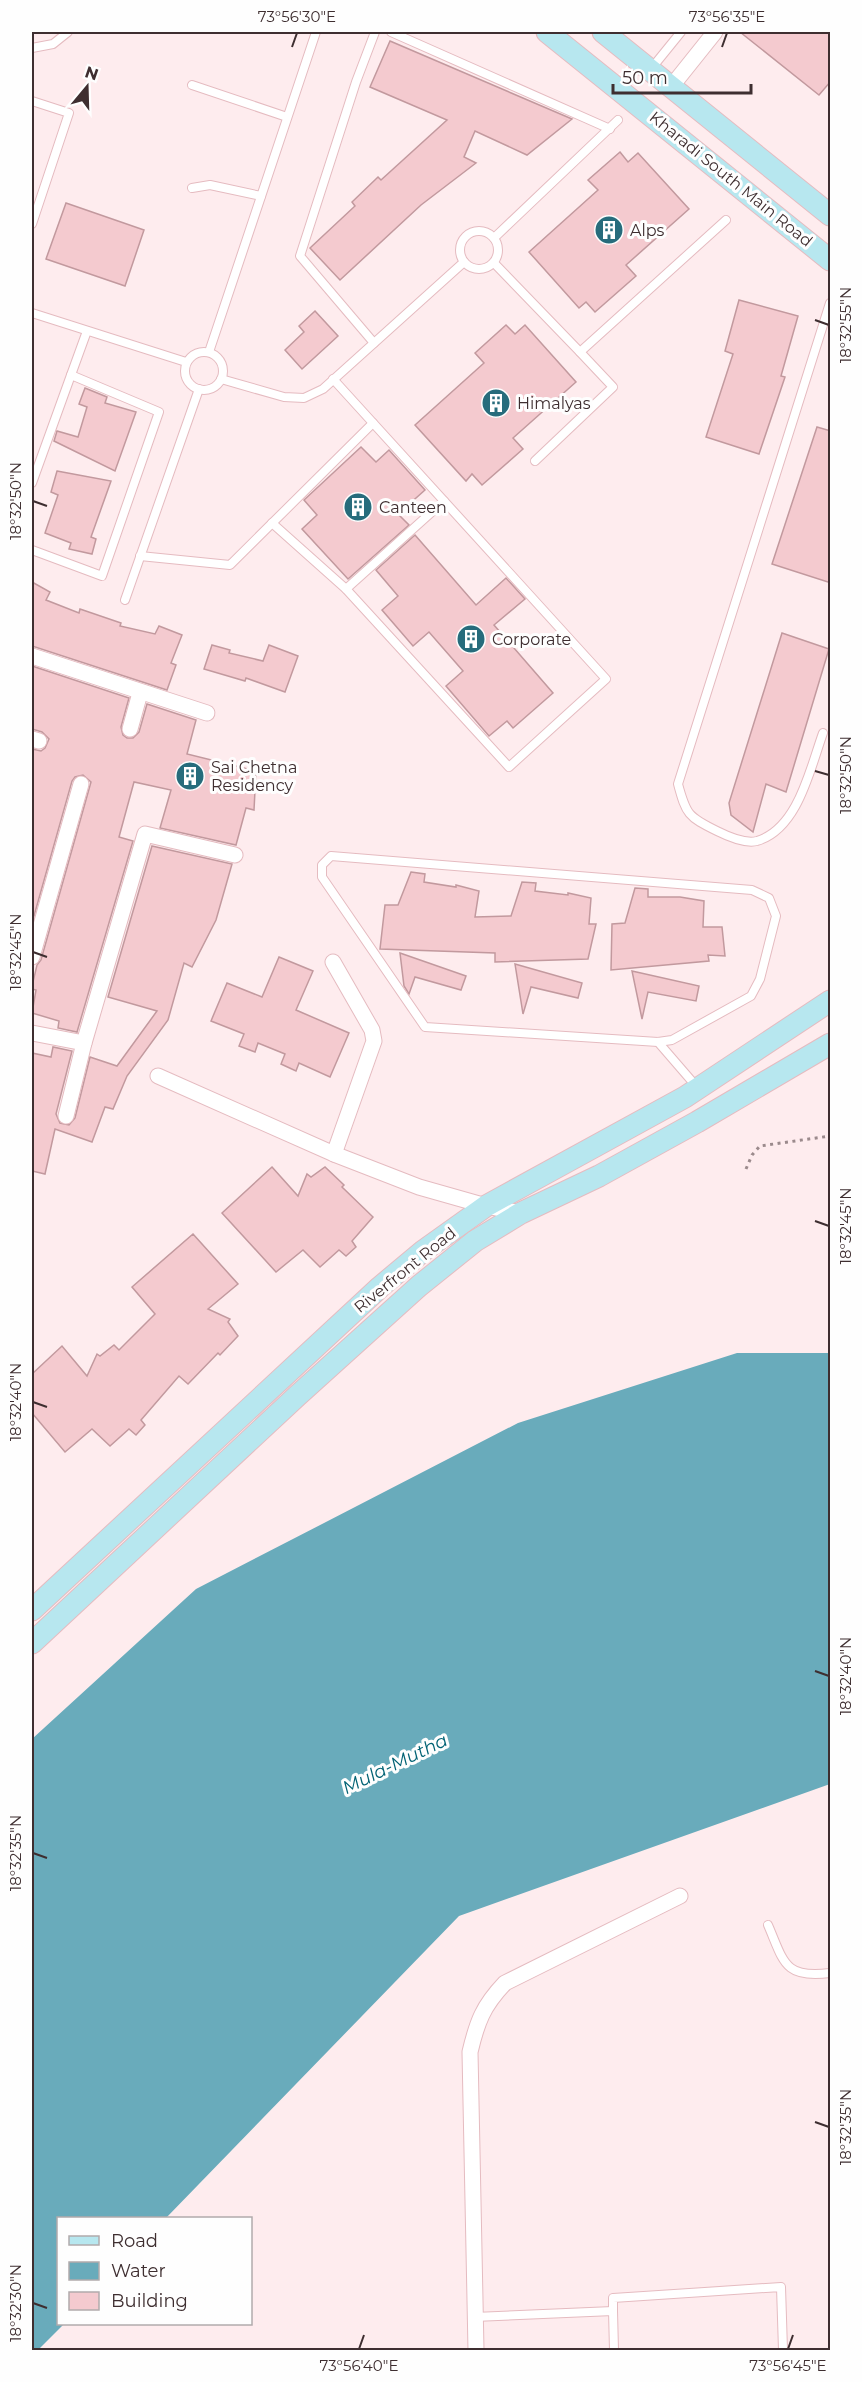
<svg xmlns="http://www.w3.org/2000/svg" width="862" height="2382" font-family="Montserrat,sans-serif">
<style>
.water{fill:#69abbb}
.building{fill:#f4cacf;stroke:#c2999e;stroke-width:1.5}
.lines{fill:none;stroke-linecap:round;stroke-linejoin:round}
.lane-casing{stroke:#e5bbc0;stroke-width:10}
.street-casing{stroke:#e5bbc0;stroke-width:17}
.secondary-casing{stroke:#e5bbc0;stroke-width:23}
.path{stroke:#9b8a8c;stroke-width:3;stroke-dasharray:3 4.5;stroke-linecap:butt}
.lane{stroke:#fff;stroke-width:8}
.street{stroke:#fff;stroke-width:15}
.secondary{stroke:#b7e7ef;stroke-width:21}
.ticks{fill:none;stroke:#3e2e30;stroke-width:2}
.labels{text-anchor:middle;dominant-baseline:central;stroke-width:6;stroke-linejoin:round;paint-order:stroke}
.street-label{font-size:16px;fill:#3e2e30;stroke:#fefefe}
.poi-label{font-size:16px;fill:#3e2e30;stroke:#fefefe;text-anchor:start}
.water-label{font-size:18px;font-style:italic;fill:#016274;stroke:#fefefe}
.neatline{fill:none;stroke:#3e2e30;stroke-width:2}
.ticks-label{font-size:15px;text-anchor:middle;fill:#3e2e30}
</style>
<rect width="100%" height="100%" fill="#feecee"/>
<polygon class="water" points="737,1353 830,1353 830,1784 459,1916 166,2218 58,2218 58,2324 64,2324 38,2350 32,2350 32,1739 196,1589 518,1423"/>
<g class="building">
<polygon points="740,32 831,32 831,81 819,95"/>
<polygon points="390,41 572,119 527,155 475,131 464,157 476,163 421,205 340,280 310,248 355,206 352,202 378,177 381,180 447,120 370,87"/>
<polygon points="620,152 628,162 638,153 689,209 626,265 636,276 595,312 586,302 579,308 529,252 598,190 588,180"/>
<polygon points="66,203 144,230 125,286 46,259"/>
<polygon points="739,300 798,316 781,376 785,377 759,454 706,437 733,354 725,351"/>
<polygon points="315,311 338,336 302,369 285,350 304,332 299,326"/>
<polygon points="506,325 515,334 525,325 576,382 513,438 523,449 482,485 472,474 466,481 415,425 484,363 475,353"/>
<polygon points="85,388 107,397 105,403 136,412 115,471 54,441 57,431 78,437 87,407 79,404"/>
<polygon points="817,427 831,431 831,583 772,564"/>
<polygon points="361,447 376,462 389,450 425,490 398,514 409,525 348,579 302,529 317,515 304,500"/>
<polygon points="57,471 111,481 91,537 96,539 92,554 69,549 71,543 45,533 58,495 51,492"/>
<polygon points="415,535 476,605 506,578 525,599 494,625 553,693 513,728 507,721 489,736 446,686 463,671 429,632 413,646 382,610 398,596 376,570"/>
<polygon points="32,582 50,592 46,600 79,613 80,609 121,623 120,626 155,634 159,626 182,635 171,663 176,665 167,690 32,646"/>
<polygon points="782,633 829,649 786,792 766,784 753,832 731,815 729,803"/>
<polygon points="212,645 230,650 229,653 263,661 269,645 298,656 285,692 246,678 245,681 204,669"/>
<polygon points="32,666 129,698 121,727 123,735 127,738 133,738 139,732 147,704 196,720 187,754 256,771 254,810 246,808 236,845 160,828 171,790 134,782 119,837 133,841 77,1032 58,1028 59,1021 32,1013 36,990 32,989 32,986 37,965 41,960 91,782 83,775 75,777 72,781 32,923 32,749 41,751 45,748 49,739 42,732 32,729"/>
<polygon points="152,846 232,864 216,920 192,967 184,963 168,1020 127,1076 113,1109 105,1107 92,1142 55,1129 45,1174 32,1171 32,1053 51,1057 53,1047 72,1051 56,1114 60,1123 69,1125 75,1118 90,1057 117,1066 157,1011 108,997"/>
<polygon points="411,872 425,874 424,882 456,887 456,885 479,891 475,917 511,916 522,882 536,883 535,891 568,895 568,893 591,898 589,924 596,924 588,959 495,962 495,953 380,949 385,905 398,905"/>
<polygon points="635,888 648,889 648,897 680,897 704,901 703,927 722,927 725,956 708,955 709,961 611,970 612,924 625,923"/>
<polygon points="400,953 466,976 461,990 415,977 409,994 404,986"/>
<polygon points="279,957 313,971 296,1010 349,1033 330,1077 299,1063 296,1071 281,1064 285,1054 258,1043 255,1052 239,1046 244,1034 211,1021 227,983 262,997"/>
<polygon points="515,964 582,983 578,998 531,987 523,1014"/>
<polygon points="632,971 699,986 696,1001 648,992 642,1019"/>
<polygon points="272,1167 298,1196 307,1174 311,1177 325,1167 344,1185 342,1187 373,1217 352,1241 356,1247 346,1256 339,1250 320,1267 303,1250 276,1272 222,1213"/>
<polygon points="193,1234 238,1284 208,1309 230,1319 228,1322 238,1336 220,1355 218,1353 188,1384 179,1376 141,1420 145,1425 136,1435 129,1429 110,1446 92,1429 65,1452 32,1413 32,1374 62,1346 87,1376 97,1354 100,1356 114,1345 119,1350 155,1314 132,1287"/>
</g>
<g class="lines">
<g class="lane-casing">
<g id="lane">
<polyline points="391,32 610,129"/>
<polyline points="32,48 53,44 68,32"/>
<polyline points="651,69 681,32"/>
<polyline points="192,85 287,117"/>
<polyline points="32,101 69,113 32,224"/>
<polyline points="192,188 210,185 261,196"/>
<circle cx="479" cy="250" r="19"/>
<polyline points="494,238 618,120"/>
<polyline points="494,263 580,352 726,220"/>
<polyline points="32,313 186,362"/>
<polyline points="374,343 300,256 356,82 375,32"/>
<circle cx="204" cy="371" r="19"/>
<polyline points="209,352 316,32"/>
<polyline points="221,379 284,397 304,398 323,389 464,262"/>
<polyline points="535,461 613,387 580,352"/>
<polyline points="32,483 71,375"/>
<polyline points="272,523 346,589 509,767 606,679 333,379"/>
<polyline points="32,550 102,576 159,412 71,375 87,331"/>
<polyline points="140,556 230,565 373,423"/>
<polyline points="346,589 444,501"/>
<polyline points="125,600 199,389"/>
<path d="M823 733C810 769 798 829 757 841 745 844 727 836 717 831 688 817 686 814 678 784L830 303"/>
<polygon points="331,856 752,890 769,898 776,916 760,979 751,996 672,1040 658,1042 425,1027 322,877 322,865"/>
<polyline points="658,1042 696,1086"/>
<path d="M768 1925C784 1962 784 1979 830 1973"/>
<polyline points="613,2311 613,2298 781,2287 783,2350"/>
<polyline points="474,2317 613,2311 614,2350"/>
</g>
</g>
<g class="street-casing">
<g id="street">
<polyline points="671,87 715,32"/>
<polyline points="32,656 207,713"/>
<polyline points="130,729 140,693"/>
<polyline points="32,739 39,741"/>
<polyline points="32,957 81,784"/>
<polyline points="333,962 372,1030 374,1041 334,1154"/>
<polyline points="32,1033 84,1043"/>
<polyline points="158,1076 334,1154 419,1187 486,1206 521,1213"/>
<polyline points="66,1116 84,1043 145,834 235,855"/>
<path d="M476 2350 470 2052C477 2022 483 2006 505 1983L680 1896"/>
</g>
</g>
<g class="secondary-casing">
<g id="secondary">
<polyline points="547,32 830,260"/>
<polyline points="603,32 830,215"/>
<polyline points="32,1610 380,1287 423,1251 486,1206 685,1097 830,1001"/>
<polyline points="32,1643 297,1396 419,1286 475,1241 521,1213 599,1176 697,1122 830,1044"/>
</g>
</g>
<polyline class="path" points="746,1169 752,1155 760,1146 830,1136"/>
<use href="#lane" class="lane"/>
<use href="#street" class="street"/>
<use href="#secondary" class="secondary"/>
</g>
<path class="ticks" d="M292 47 297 33M722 47 727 33M815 320 829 325M33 501 47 506M815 771 829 775M33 952 47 957M815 1221 829 1226M33 1402 47 1407M815 1671 829 1676M33 1853 47 1858M815 2122 829 2127M33 2303 47 2308M359 2349 364 2335M788 2349 793 2335"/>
<defs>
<g id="building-disc" transform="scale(1.5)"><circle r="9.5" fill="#276c7c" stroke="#fefefe"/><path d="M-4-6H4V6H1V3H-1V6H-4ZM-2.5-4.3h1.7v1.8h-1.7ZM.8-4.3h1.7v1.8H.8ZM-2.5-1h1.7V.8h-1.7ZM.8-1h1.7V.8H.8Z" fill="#fff"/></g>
</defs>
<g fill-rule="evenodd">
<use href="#building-disc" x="609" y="230"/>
<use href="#building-disc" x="496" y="403"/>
<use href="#building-disc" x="358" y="507"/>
<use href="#building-disc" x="471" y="639"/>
<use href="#building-disc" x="190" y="776"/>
</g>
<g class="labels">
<g class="street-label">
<text transform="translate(731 179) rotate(39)">Kharadi South Main Road</text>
<text transform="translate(405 1270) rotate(-39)">Riverfront Road</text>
</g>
<g class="poi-label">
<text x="630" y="230">Alps</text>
<text x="517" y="403">Himalyas</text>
<text x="379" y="507">Canteen</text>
<text x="492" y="639">Corporate</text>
<text x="211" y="767">Sai Chetna<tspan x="211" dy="18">Residency</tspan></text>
</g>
<g class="water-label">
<text transform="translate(395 1764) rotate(-26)">Mula-Mutha</text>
</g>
</g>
<rect width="862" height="2382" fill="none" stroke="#fefefe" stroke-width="66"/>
<rect x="57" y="2217" width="195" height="108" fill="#fefefe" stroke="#b1abac" stroke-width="1.5"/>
<rect x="69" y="2236" width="30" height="9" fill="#b7e7ef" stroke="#b1abac" stroke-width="1.5"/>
<text x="111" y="2247" font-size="18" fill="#3e2e30">Road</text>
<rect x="69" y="2262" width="30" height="18" fill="#69abbb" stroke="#b1abac" stroke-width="1.5"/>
<text x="111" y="2277" font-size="18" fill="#3e2e30">Water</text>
<rect x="69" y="2292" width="30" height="18" fill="#f4cacf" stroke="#b1abac" stroke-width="1.5"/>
<text x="111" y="2307" font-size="18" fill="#3e2e30">Building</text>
<g transform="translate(87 87) rotate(19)" stroke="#fefefe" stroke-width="4.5" paint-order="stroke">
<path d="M0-4.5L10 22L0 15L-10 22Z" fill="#3e2e30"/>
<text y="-9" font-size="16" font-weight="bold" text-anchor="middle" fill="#3e2e30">N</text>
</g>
<path d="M613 84v9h138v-9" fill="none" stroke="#3e2e30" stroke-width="3"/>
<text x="622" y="84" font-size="18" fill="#3e2e30" stroke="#fefefe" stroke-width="4.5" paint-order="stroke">50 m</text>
<rect x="33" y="33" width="796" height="2316" class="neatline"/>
<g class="ticks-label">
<text x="297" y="22">73°56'30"E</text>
<text x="727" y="22">73°56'35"E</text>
<text transform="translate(846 325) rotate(-90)" y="5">18°32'55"N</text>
<text transform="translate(16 501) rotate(-90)" y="5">18°32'50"N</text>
<text transform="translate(846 775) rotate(-90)" y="5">18°32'50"N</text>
<text transform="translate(16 952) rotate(-90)" y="5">18°32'45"N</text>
<text transform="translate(846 1226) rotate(-90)" y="5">18°32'45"N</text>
<text transform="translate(16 1402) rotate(-90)" y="5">18°32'40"N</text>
<text transform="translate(846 1676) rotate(-90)" y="5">18°32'40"N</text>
<text transform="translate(16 1853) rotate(-90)" y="5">18°32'35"N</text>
<text transform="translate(846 2127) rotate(-90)" y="5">18°32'35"N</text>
<text transform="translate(16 2303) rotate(-90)" y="5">18°32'30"N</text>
<text x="359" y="2371">73°56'40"E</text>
<text x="788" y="2371">73°56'45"E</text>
</g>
</svg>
